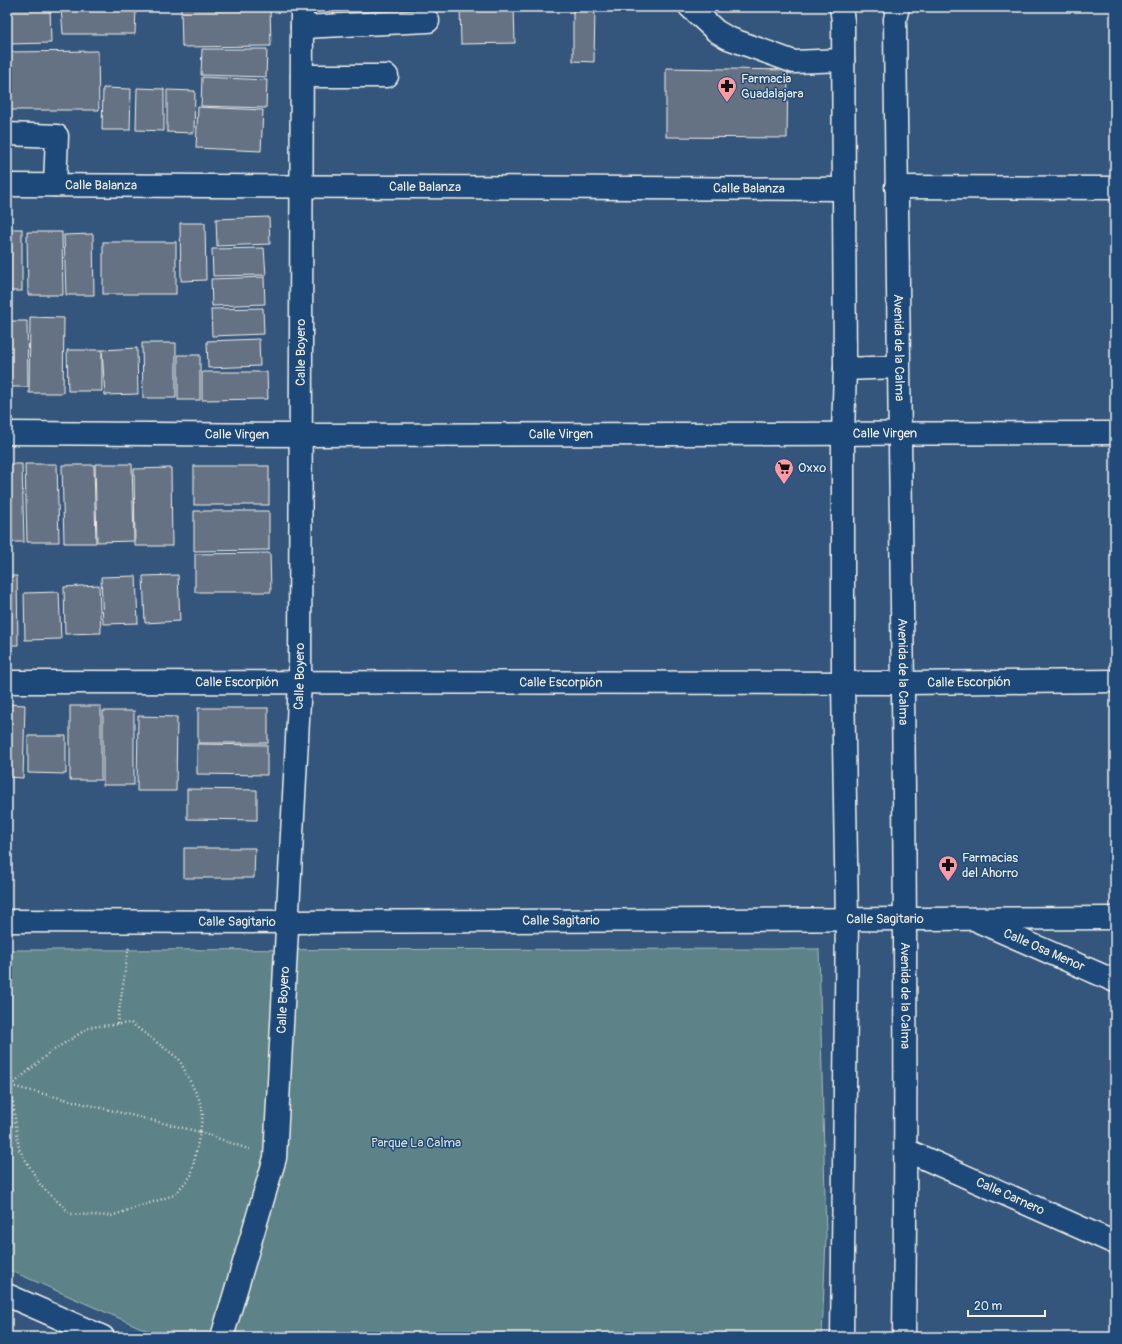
<svg xmlns="http://www.w3.org/2000/svg" width="1122" height="1344" font-family="Pangolin,sans-serif">
<style>
.green{fill:#5d8287;stroke:#a8bab8}
.building{fill:#657284;stroke:#f4f1e8}
.lines{fill:none;stroke-linecap:round;stroke-linejoin:round}
.minor-casing{stroke:#f4f1e8;stroke-width:25}
.major-casing{stroke:#f4f1e8;stroke-width:25}
.path{stroke:#f4f1e8;stroke-width:2.5;stroke-dasharray:1 3;stroke-linecap:butt}
.minor{stroke:#1f4a7a;stroke-width:22}
.major{stroke:#1f4a7a;stroke-width:22}
.labels{text-anchor:middle;dominant-baseline:central;stroke-width:3;stroke-linejoin:round;paint-order:stroke}
.poi-label{font-size:13px;fill:#f4f1e8;stroke:#1f4a7a;text-anchor:start}
.street-label{font-size:13px;fill:#f4f1e8;stroke:#1f4a7a}
.park-label{font-size:13px;fill:#dde0d9;stroke:#1f4a7a}
</style>
<rect width="100%" height="100%" fill="#34567d"/>
<filter id="ink" filterUnits="userSpaceOnUse"><feTurbulence type="fractalNoise" baseFrequency=".025" numOctaves="2"/><feDisplacementMap in="SourceGraphic" scale="8" xChannelSelector="R" yChannelSelector="G"/><feConvolveMatrix kernelMatrix="1 2 1 2 8 2 1 2 1" color-interpolation-filters="sRGB"/></filter>
<g filter="url(#ink)">
<polygon class="green" points="819,949 826,1237 822,1337 162,1337 7,1269 7,950"/>
<g class="building">
<polygon points="7,7 50,7 51,43 7,44"/>
<polygon points="61,7 136,7 135,34 63,34"/>
<polygon points="181,7 270,7 271,46 182,47"/>
<polygon points="460,7 514,7 515,43 461,44"/>
<polygon points="573,7 595,7 594,62 573,61"/>
<polygon points="202,49 267,49 266,77 201,75"/>
<polygon points="98,51 99,110 7,110 7,52"/>
<polygon points="666,68 788,70 787,138 666,137"/>
<polygon points="202,77 267,80 266,108 201,106"/>
<polygon points="103,88 131,89 130,130 102,130"/>
<polygon points="137,88 164,89 164,131 136,130"/>
<polygon points="167,90 195,91 194,133 167,132"/>
<polygon points="198,107 263,110 261,151 196,148"/>
<polygon points="269,217 270,244 217,246 216,219"/>
<polygon points="180,223 205,223 206,280 181,281"/>
<rect x="7" y="229" width="15" height="62"/>
<polygon points="27,232 62,232 63,295 28,295"/>
<polygon points="93,234 94,295 66,295 64,235"/>
<rect x="103" y="242" width="73" height="52"/>
<polygon points="264,248 266,275 213,276 212,249"/>
<polygon points="264,277 265,304 212,306 211,279"/>
<polygon points="263,308 264,334 212,336 211,309"/>
<polygon points="30,317 64,318 63,393 29,393"/>
<polygon points="7,321 27,321 28,387 7,387"/>
<polygon points="259,339 260,366 208,368 207,341"/>
<polygon points="142,343 176,343 176,398 143,398"/>
<polygon points="137,348 138,394 105,395 102,350"/>
<polygon points="67,350 102,350 102,391 68,391"/>
<rect x="178" y="355" width="22" height="45"/>
<polygon points="202,372 267,372 268,399 202,400"/>
<polygon points="7,464 22,464 24,542 7,542"/>
<polygon points="25,464 57,464 59,542 27,542"/>
<polygon points="95,464 132,464 134,541 97,542"/>
<polygon points="62,465 94,465 96,543 64,543"/>
<rect x="194" y="466" width="75" height="39"/>
<polygon points="171,468 172,546 135,546 134,469"/>
<polygon points="194,511 269,511 269,550 194,551"/>
<polygon points="270,553 271,592 195,592 195,554"/>
<polygon points="178,575 180,621 145,623 143,576"/>
<polygon points="7,576 17,576 18,645 7,645"/>
<polygon points="136,576 138,623 103,624 101,577"/>
<polygon points="99,585 101,633 65,634 64,587"/>
<polygon points="59,592 61,639 25,640 24,593"/>
<polygon points="7,704 25,705 23,778 7,777"/>
<rect x="70" y="706" width="31" height="74"/>
<rect x="198" y="708" width="70" height="35"/>
<rect x="103" y="711" width="31" height="74"/>
<polygon points="138,716 177,717 176,791 137,791"/>
<polygon points="28,736 66,736 66,774 28,773"/>
<polygon points="197,744 267,745 267,775 197,774"/>
<polygon points="187,789 257,790 257,820 187,819"/>
<polygon points="184,848 255,848 254,878 184,878"/>
</g>
<g class="lines">
<g class="minor-casing">
<g id="minor">
<polyline points="690,7 716,31 728,38 794,62 843,60"/>
<polyline points="302,27 428,21"/>
<polyline points="302,76 387,76"/>
<polyline points="7,134 57,136 55,185"/>
<path id="s1" d="M7 185 843 189"/>
<polyline points="896,187 1115,188"/>
<path id="s2" d="M7 433 301 435 1115 433"/>
<path id="s3" d="M7 682 902 683 1115 681"/>
<path id="s4" d="M7 921 288 922 1115 918"/>
<path id="s5" d="M980 922 1115 981"/>
<path id="s6" d="M906 1150 1115 1243"/>
<polyline points="7,1295 103,1337"/>
<path id="s7" d="M222 1337 275 1158 300 682 302 7"/>
</g>
</g>
<g class="major-casing">
<g id="major">
<polyline points="841,7 843,21 845,369 843,433 843,682 847,920 842,1337"/>
<path id="s8" d="M898 7 895 19C899 458 909 898 904 1337"/>
<polyline points="845,369 898,367"/>
</g>
</g>
<g class="path">
<polyline points="117,1024 129,946"/>
<polyline points="7,1085 200,1132 203,1113 199,1099 179,1059 131,1023 90,1027 49,1053 11,1086"/>
<polyline points="11,1086 19,1149 41,1186 71,1214 111,1216 174,1195 191,1176 200,1132 251,1150"/>
</g>
<use href="#minor" class="minor"/>
<use href="#major" class="major"/>
</g>
</g>
<defs>
<g id="pharmacy-pin" transform="scale(1)"><path d="M0 17L-7.5 6A9.5 9.5 0 1 1 7.5 6Z" fill="#ff9aa2" stroke="#1f4a7a"/><path d="M-2-6h4v4h4v4h-4v4h-4v-4h-4v-4h4Z" fill="#111"/></g>
<g id="supermarket-pin" transform="scale(1)"><path d="M0 17L-7.5 6A9.5 9.5 0 1 1 7.5 6Z" fill="#ff9aa2" stroke="#1f4a7a"/><path d="M-6-5.5h2.5l.6 2H6L4.5 2H-2.5L-4.4-4H-6ZM-1.5 3.2a1.3 1.3 0 1 0 .1 0ZM3 3.2a1.3 1.3 0 1 0 .1 0Z" fill="#111"/></g>
</defs>
<g fill-rule="evenodd">
<use href="#pharmacy-pin" x="727" y="86"/>
<use href="#supermarket-pin" x="784" y="468"/>
<use href="#pharmacy-pin" x="948" y="865"/>
</g>
<g class="labels">
<g class="poi-label">
<text x="741" y="79">Farmacia<tspan x="741" dy="15">Guadalajara</tspan></text>
<text x="798" y="468">Oxxo</text>
<text x="962" y="858">Farmacias<tspan x="962" dy="15">del Ahorro</tspan></text>
</g>
<g class="street-label">
<text stroke="none"><textPath href="#s1" startOffset="94">Calle Balanza</textPath></text>
<text stroke="none"><textPath href="#s1" startOffset="418">Calle Balanza</textPath></text>
<text stroke="none"><textPath href="#s1" startOffset="742">Calle Balanza</textPath></text>
<text stroke="none"><textPath href="#s8" startOffset="341">Avenida de la Calma</textPath></text>
<text stroke="none"><textPath href="#s7" startOffset="993">Calle Boyero</textPath></text>
<text stroke="none"><textPath href="#s2" startOffset="878">Calle Virgen</textPath></text>
<text stroke="none"><textPath href="#s2" startOffset="554">Calle Virgen</textPath></text>
<text stroke="none"><textPath href="#s2" startOffset="230">Calle Virgen</textPath></text>
<text stroke="none"><textPath href="#s8" startOffset="665">Avenida de la Calma</textPath></text>
<text stroke="none"><textPath href="#s7" startOffset="669">Calle Boyero</textPath></text>
<text stroke="none"><textPath href="#s3" startOffset="230">Calle Escorpión</textPath></text>
<text stroke="none"><textPath href="#s3" startOffset="554">Calle Escorpión</textPath></text>
<text stroke="none"><textPath href="#s3" startOffset="962">Calle Escorpión</textPath></text>
<text stroke="none"><textPath href="#s4" startOffset="878">Calle Sagitario</textPath></text>
<text stroke="none"><textPath href="#s4" startOffset="554">Calle Sagitario</textPath></text>
<text stroke="none"><textPath href="#s4" startOffset="230">Calle Sagitario</textPath></text>
<text stroke="none"><textPath href="#s5" startOffset="70">Calle Osa Menor</textPath></text>
<text stroke="none"><textPath href="#s8" startOffset="989">Avenida de la Calma</textPath></text>
<text stroke="none"><textPath href="#s7" startOffset="345">Calle Boyero</textPath></text>
<text stroke="none"><textPath href="#s6" startOffset="114">Calle Carnero</textPath></text>
</g>
<g class="park-label">
<text x="416" y="1143">Parque La Calma</text>
</g>
</g>
<rect width="1122" height="1344" fill="none" stroke="#1f4a7a" stroke-width="24"/>
<rect x="12" y="12" width="1098" height="1320" fill="none" stroke="#f4f1e8" stroke-width="1.5" filter="url(#ink)"/>
<path d="M968 1310v6h77v-6" fill="none" stroke="#f4f1e8" stroke-width="2"/>
<text x="974" y="1310" font-size="12" fill="#f4f1e8" stroke="#1f4a7a" stroke-width="3" paint-order="stroke">20 m</text>
</svg>
